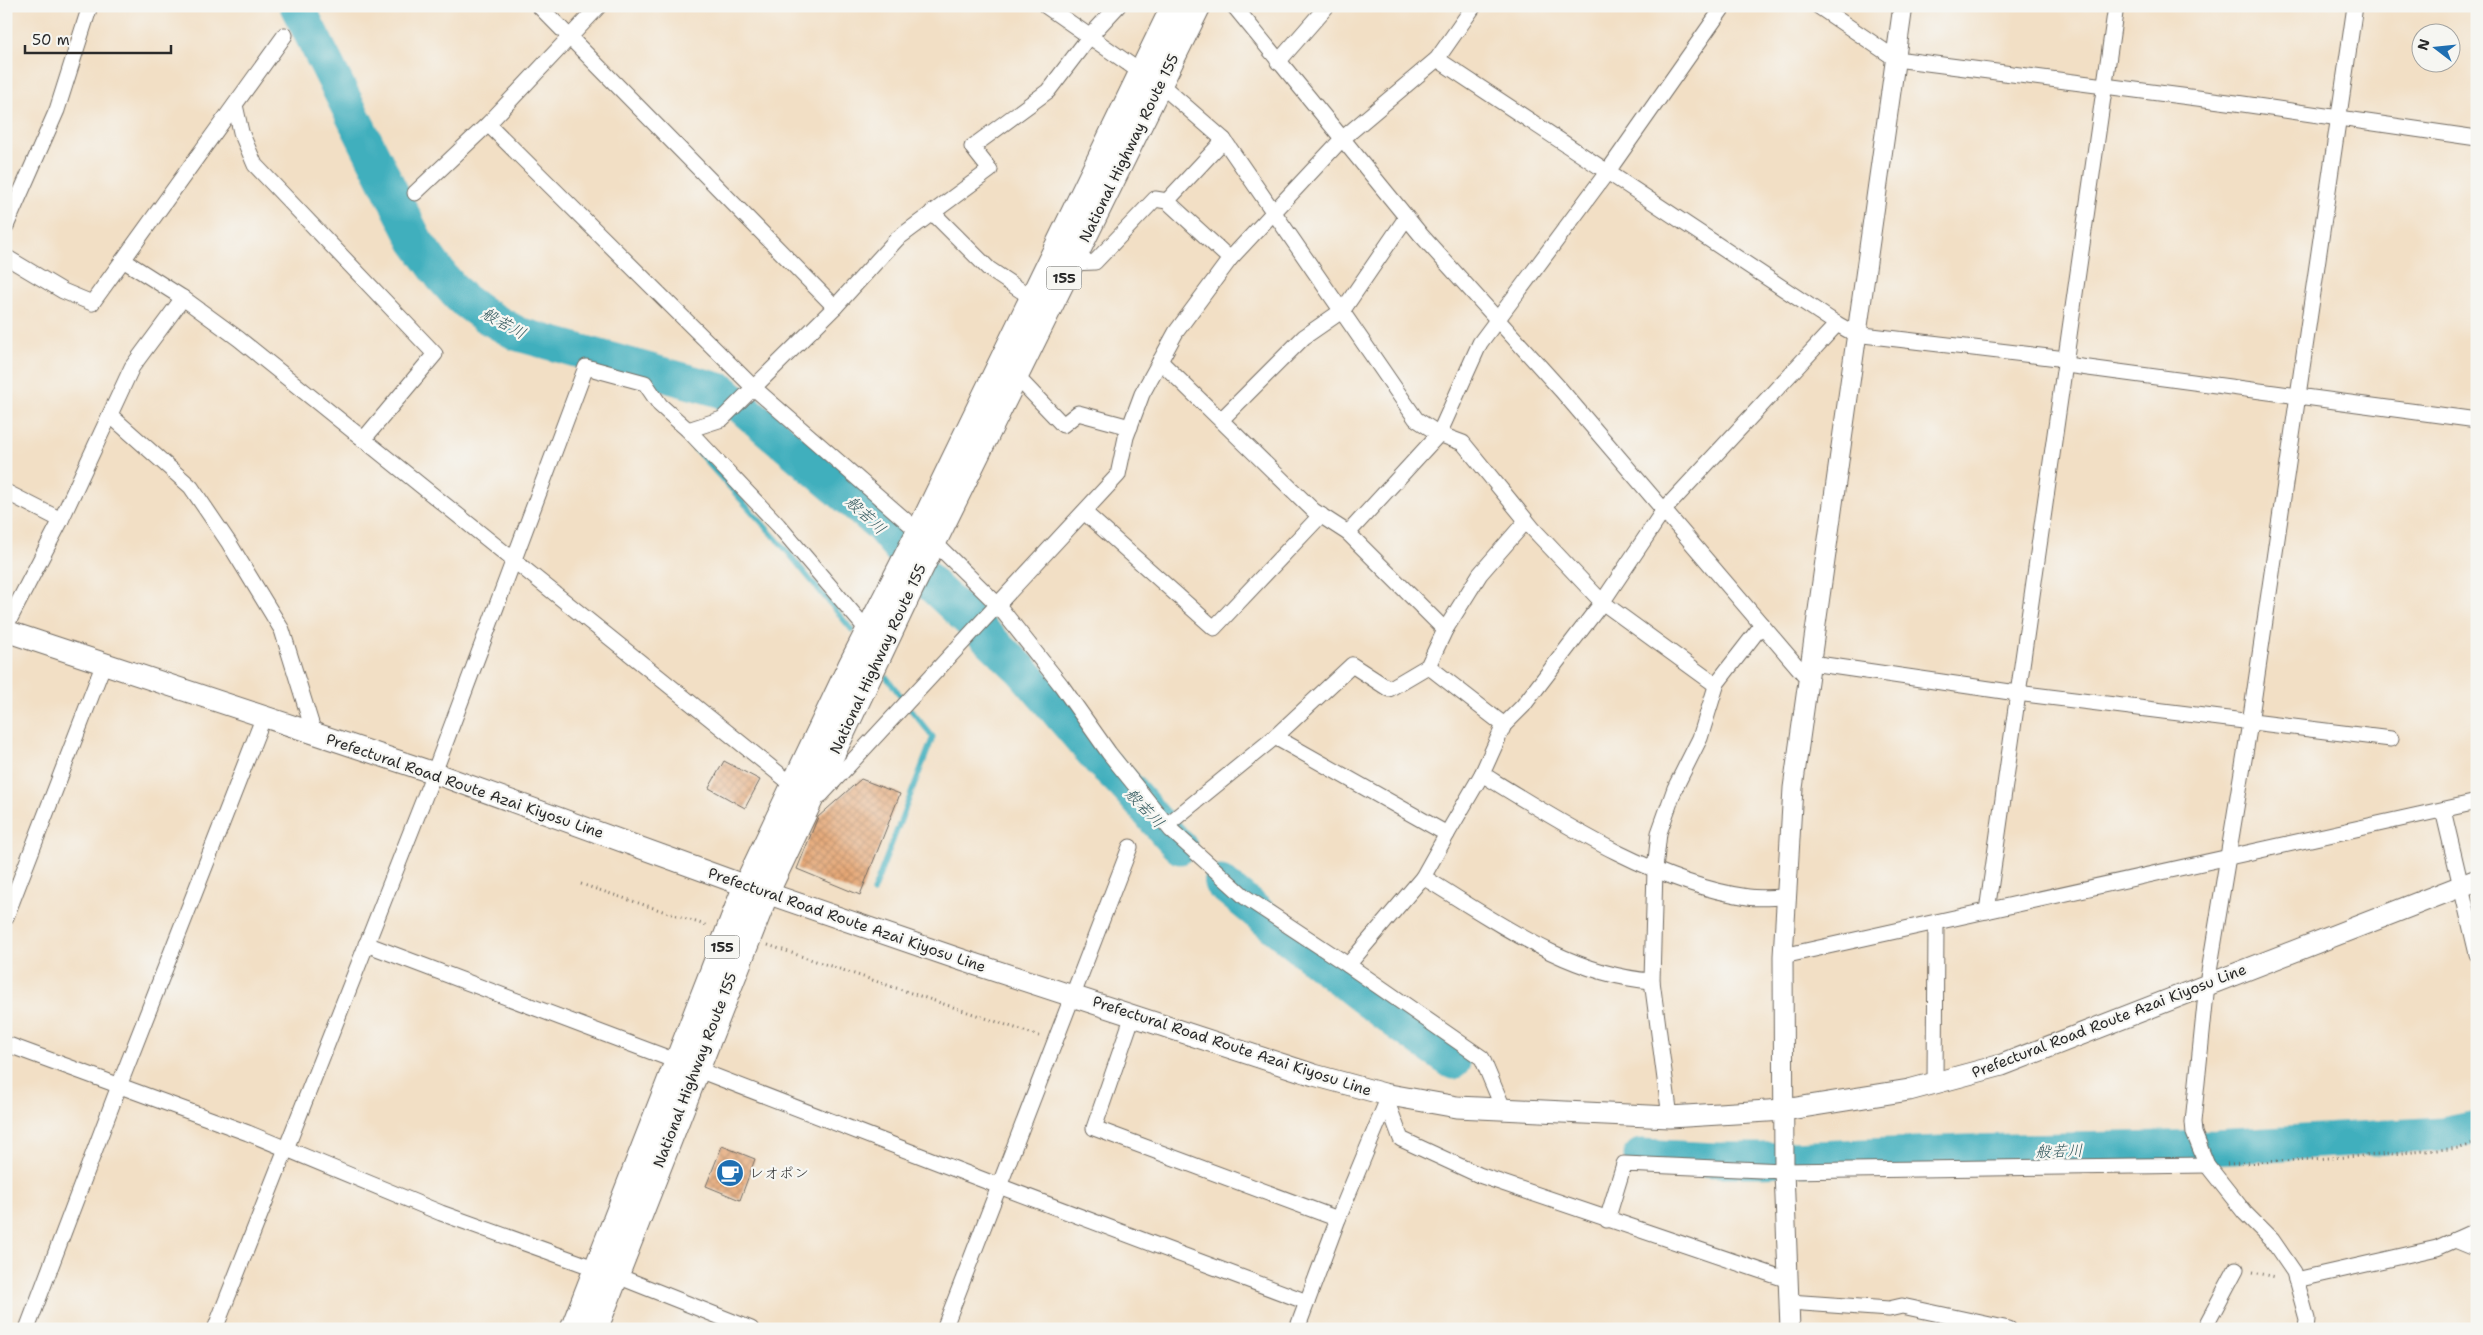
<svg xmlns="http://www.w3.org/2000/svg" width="2483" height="1335" font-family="'Shantell Sans','Klee One',sans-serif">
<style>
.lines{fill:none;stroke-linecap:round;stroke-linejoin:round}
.stream{stroke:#41afbd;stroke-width:5.5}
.river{stroke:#41afbd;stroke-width:35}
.building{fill:url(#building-cross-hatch)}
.minor-casing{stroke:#716a61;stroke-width:17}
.tertiary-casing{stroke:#716a61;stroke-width:21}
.secondary-casing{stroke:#716a61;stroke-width:23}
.trunk-casing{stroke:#716a61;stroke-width:27}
.path{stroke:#716a61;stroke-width:3;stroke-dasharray:1 4;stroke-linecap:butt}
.minor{stroke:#fff;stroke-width:15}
.tertiary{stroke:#fff;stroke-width:19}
.secondary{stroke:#fff;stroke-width:21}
.trunk{stroke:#fff;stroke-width:25}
.labels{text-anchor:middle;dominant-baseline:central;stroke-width:4.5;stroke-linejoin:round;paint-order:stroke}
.shield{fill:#f6f6f2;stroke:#686867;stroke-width:1}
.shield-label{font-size:14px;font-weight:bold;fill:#2b2b2b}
.street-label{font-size:15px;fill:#2b2b2b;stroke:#f6f6f2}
.poi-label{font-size:15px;fill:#2b2b2b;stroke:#f6f6f2;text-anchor:start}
.water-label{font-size:16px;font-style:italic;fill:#33595e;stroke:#f6f6f2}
</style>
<defs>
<pattern id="building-cross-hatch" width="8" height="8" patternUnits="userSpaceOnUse" patternTransform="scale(1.25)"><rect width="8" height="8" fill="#e4a36f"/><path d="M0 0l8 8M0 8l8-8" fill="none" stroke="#b9855b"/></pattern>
</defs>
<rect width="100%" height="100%" fill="#f6f6f2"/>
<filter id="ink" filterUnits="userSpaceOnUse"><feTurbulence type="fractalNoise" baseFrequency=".02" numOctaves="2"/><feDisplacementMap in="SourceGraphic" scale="10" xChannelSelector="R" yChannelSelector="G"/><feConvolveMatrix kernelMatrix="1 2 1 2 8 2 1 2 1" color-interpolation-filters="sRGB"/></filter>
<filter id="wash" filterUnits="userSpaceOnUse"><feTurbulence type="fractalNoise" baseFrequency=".0096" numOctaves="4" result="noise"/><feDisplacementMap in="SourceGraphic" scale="20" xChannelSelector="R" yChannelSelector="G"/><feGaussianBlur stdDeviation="1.12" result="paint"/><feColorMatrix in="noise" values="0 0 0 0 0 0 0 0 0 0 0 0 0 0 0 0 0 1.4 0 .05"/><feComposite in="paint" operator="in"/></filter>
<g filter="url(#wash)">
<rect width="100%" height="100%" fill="#f2dfc5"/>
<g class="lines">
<g class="stream">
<polyline points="684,437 781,544 852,630"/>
<polyline points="887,678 903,699"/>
<polyline points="873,892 933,737 911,710"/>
</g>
<g class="river">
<path d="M297 6 416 241 442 277 461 298 484 315 518 334 723 391 880 525 932 585 1022 670 1102 763C1131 787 1153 820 1180 847"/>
<path d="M1221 883C1297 944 1372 1008 1453 1062"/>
<polyline points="1641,1156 1716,1160 1762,1160 1966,1152 2215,1147 2443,1134 2477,1127"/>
</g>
</g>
<g id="blocks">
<g class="building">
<polygon points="724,761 760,780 745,808 709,788"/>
<polygon points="861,779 900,794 860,895 797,869 818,817"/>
<polygon points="722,1146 755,1159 740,1200 706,1186"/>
</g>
</g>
</g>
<g filter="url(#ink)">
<use href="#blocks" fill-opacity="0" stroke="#716a61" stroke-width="1"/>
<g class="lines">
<g class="minor-casing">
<g id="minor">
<polyline points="539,6 835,307"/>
<polyline points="1046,6 1142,73"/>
<polyline points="1234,6 1421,235 1561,390 1808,679"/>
<polyline points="1818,6 1896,59 2236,103 2477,138"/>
<polyline points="1437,59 1837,324"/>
<polyline points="1278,62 1327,6"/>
<polyline points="1160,84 1224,140 1416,419 1439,434 1463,443 1534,530 1602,602 1716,685"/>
<polyline points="235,105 241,132 255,165 435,354 363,440"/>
<polyline points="488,124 754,388 919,532"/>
<polyline points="415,193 488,124 599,6"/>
<polyline points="1167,201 1230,259"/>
<polyline points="932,212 989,269 1032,298"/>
<polyline points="6,226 57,110 90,6"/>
<polyline points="6,257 63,291 92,303 285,35"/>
<polyline points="123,260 183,298 239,339 794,786"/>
<polyline points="1072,263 1095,262 1155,199 1167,201 1224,140"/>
<polyline points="1160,361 1314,511 1348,533 1445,630 1428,666 1389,689 1352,665 1275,737 1167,825"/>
<polyline points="2066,365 2477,420"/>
<polyline points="1017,377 1063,425 1078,413 1130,427"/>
<polyline points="110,415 191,487 229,543 282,630 314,733"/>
<polyline points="1221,420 1304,337 1343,310 1406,218"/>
<polyline points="688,430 722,419 835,307 897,239 990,170 972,147 1048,91 1090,36 1118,6"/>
<polyline points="6,492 61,520"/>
<polyline points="1084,512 1214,628 1321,515"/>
<polyline points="1348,533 1439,434 1480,343 1608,171 1724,6"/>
<polyline points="934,542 997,604 1061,685 1109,753 1171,830 1245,897 1348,965 1482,1058 1503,1108"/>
<polyline points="6,626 61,520 132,367 183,298"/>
<polyline points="1445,630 1480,574 1526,521"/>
<polyline points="1811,663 2017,693 2391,739"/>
<polyline points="1428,666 1504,725"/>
<polyline points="1275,737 1447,834 1423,877 1348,965"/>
<polyline points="818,795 821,795 1118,475 1126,437 1142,394 1176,332 1230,259 1342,139 1437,59 1474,6"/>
<polyline points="2443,810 2477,954"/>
<polyline points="1447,834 1482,774"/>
<path d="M1423 877C1494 920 1568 975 1652 981"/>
<path d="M1786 897C1774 897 1760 899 1748 897 1656 884 1560 822 1482 774L1504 725 1523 706 1601 604 1664 510 1837 324 1855 334 2066 359"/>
<polyline points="1987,911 2116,6"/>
<polyline points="6,917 104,663"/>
<polyline points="366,944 676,1061"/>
<polyline points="1783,956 2477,802"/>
<polyline points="1133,1015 1094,1128 1338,1219"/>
<polyline points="6,1044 248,1133 441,1213 597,1269"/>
<polyline points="696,1069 999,1186 1307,1302"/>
<polyline points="1935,1084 1936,923"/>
<polyline points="1384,1094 1401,1139 1479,1175 1788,1280"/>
<polyline points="1670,1117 1652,981 1655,869 1659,833 1675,788 1700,738 1717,683 1762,625"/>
<polyline points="1607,1220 1624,1164 1784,1171 2207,1165"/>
<polyline points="2455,1240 2477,1249"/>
<polyline points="615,1275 751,1329"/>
<polyline points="2296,1280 2437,1248 2477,1230"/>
<polyline points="1789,1302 1889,1309 1902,1306 2009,1329"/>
<polyline points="27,1329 119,1086 264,716"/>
<polyline points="215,1329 434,773 586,367 645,383 660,405 688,430 778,525 868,631"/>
<polyline points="944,1329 1130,847"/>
<polyline points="1297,1329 1338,1219 1387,1101"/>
<polyline points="2204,1329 2236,1269"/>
<polyline points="2306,1329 2307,1319 2294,1272 2272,1240 2245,1213 2207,1165 2194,1133 2193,1122 2207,984 2250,723 2355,6"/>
</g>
</g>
<g class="tertiary-casing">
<polyline id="tertiary" points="1790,1329 1784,1171 1783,956 1793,788 1903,6"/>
</g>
<g class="secondary-casing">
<polyline id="secondary" points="6,631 434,773 746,886 959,959 1314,1075 1384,1094 1457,1107 1670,1117 1784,1110 1909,1090 2002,1065 2477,880"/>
</g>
<g class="trunk-casing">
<g id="trunk">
<polyline points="573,1329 746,886 850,667 919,532 1174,6"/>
<polyline points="595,1329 766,893 911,588 1198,6"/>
</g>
</g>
<g class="path">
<polyline points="581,884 708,926"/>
<polyline points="768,945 1039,1036"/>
<polyline points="2227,1164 2379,1155 2460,1148 2477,1143"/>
<polyline points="2253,1272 2276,1277"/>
</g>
<use href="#minor" class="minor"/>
<use href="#tertiary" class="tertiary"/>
<use href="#secondary" class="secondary"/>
<use href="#trunk" class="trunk"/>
</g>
</g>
<defs>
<g id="cafe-disc" transform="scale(1.4375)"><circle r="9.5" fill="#1f6fb2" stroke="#f6f6f2"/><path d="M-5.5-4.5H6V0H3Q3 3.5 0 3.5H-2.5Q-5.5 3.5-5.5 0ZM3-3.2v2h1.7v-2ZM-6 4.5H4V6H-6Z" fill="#fff"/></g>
</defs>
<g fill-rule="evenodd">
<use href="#cafe-disc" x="730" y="1173"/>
</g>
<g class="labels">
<g class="shield">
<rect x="1046.5" y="266.5" width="35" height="23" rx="4"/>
<rect x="704.5" y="935.5" width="35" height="23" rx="4"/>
</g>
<g class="shield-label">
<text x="1064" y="278">155</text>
<text x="722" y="947">155</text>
</g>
<g class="street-label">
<text transform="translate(1129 148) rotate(-64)">National Highway Route 155</text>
<text transform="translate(878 659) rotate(-65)">National Highway Route 155</text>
<text transform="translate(465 786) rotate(19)">Prefectural Road Route Azai Kiyosu Line</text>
<text transform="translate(847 920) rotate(19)">Prefectural Road Route Azai Kiyosu Line</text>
<text transform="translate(2109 1021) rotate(-21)">Prefectural Road Route Azai Kiyosu Line</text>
<text transform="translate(1232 1046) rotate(18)">Prefectural Road Route Azai Kiyosu Line</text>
<text transform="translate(695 1070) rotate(-69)">National Highway Route 155</text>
</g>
<g class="poi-label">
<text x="749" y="1173">レオポン</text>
</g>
<g class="water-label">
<text transform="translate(504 323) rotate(29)">般若川</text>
<text transform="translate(866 515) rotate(43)">般若川</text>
<text transform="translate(1145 808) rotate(47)">般若川</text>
<text transform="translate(2059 1151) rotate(-2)">般若川</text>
</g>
</g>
<rect width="2483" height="1335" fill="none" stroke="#f6f6f2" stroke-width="25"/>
<g transform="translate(2436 48) rotate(286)"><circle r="24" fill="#f6f6f2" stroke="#a5a5a2"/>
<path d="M0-4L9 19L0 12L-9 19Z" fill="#1f6fb2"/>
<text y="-8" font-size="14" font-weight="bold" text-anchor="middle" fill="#2b2b2b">N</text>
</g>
<path d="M25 45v8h146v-8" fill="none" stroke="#2b2b2b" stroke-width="2.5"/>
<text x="32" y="45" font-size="15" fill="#2b2b2b" stroke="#f6f6f2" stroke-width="4" paint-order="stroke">50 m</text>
</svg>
